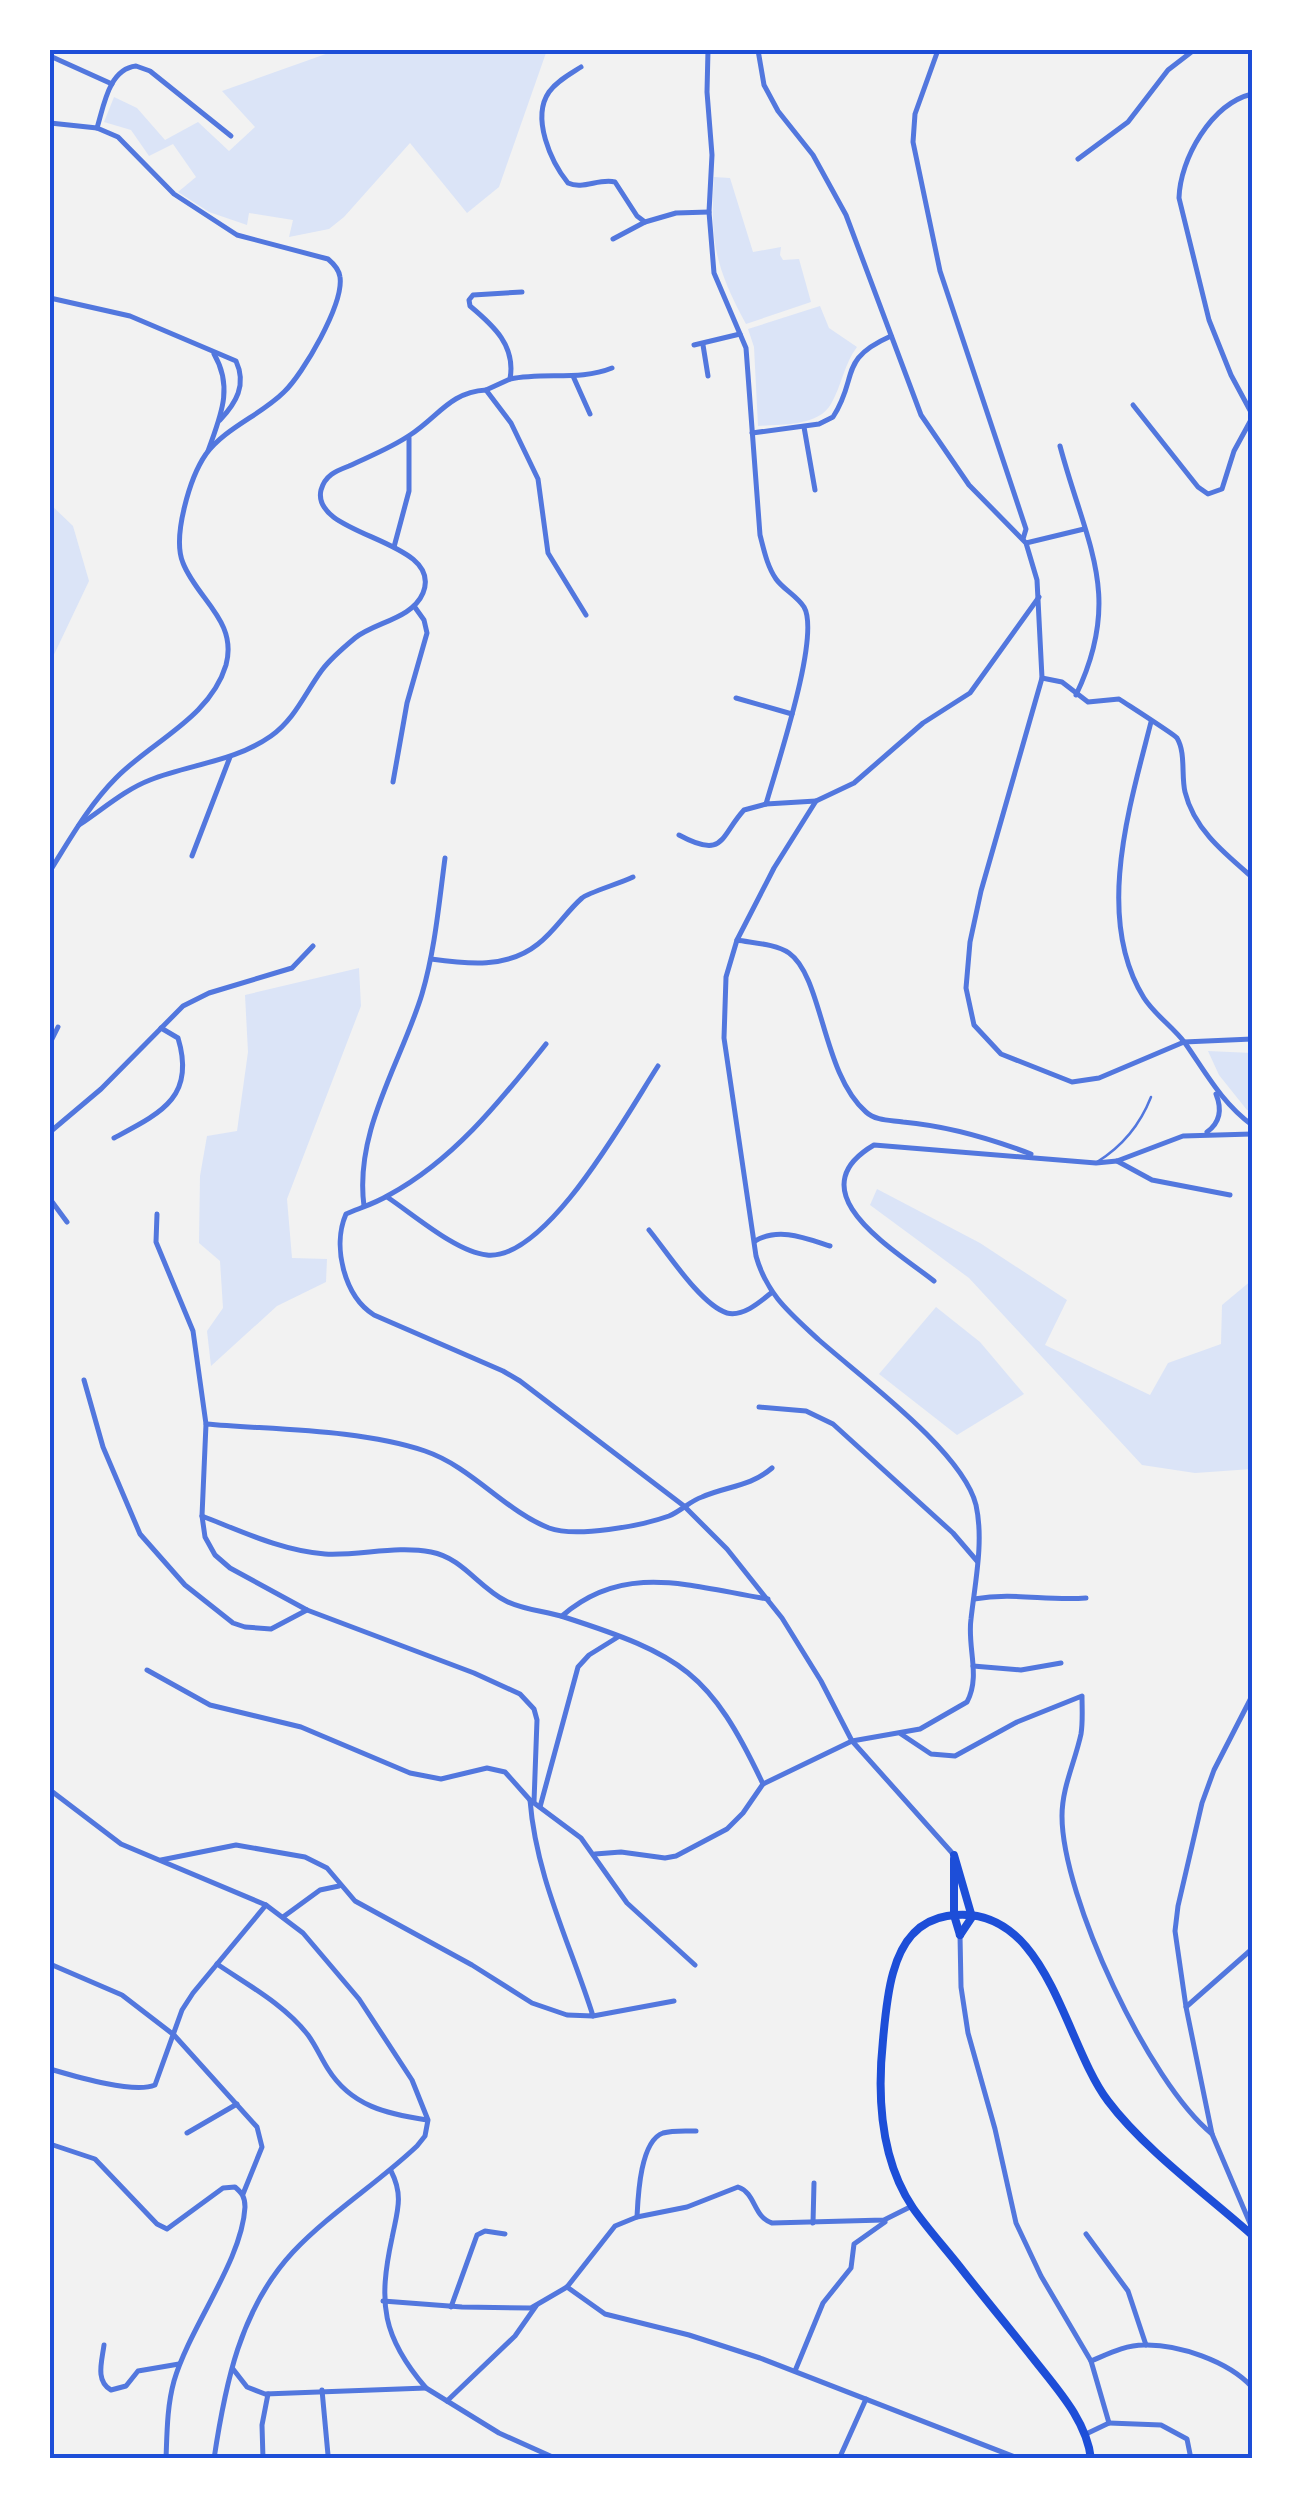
<svg xmlns="http://www.w3.org/2000/svg" width="1302" height="2509" font-family="'DejaVu Sans',sans-serif">
<style>
.green{fill:#dbe4f7}
.lines{fill:none;stroke-linecap:round;stroke-linejoin:round}
.service{stroke:#5277de;stroke-width:2.5}
.minor{stroke:#5277de;stroke-width:5}
.tertiary{stroke:#5277de;stroke-width:5}
.trunk{stroke:#1d4ed8;stroke-width:8}
.neatline{fill:none;stroke:#1d4ed8;stroke-width:4}
</style>
<rect width="100%" height="100%" fill="#f2f2f2"/>
<g class="green">
<polygon points="337,50 547,50 499,187 467,213 410,143 344,217 329,229 289,237 293,220 249,213 247,225 209,212 178,192 196,177 173,144 149,156 131,130 104,122 114,97 137,108 165,140 198,122 229,151 255,127 222,91"/>
<path d="M714 177 730 178 753 252 781 247 780 255 783 260 799 259 811 302 746 324C715 267 710 241 714 177Z"/>
<path d="M820 306 829 328 857 347C844 364 842 385 831 404 818 427 780 424 758 426L754 347 748 329Z"/>
<polygon points="50,504 73,526 89,581 50,663"/>
<polygon points="359,968 361,1006 287,1199 292,1258 327,1259 326,1282 277,1306 211,1366 207,1331 223,1308 220,1261 199,1243 200,1176 207,1136 237,1131 248,1052 245,995"/>
<polygon points="1208,1051 1252,1053 1252,1111 1247,1110 1219,1075"/>
<polygon points="877,1189 980,1243 1067,1300 1045,1345 1150,1395 1168,1363 1221,1344 1222,1305 1252,1280 1252,1469 1195,1473 1142,1465 969,1278 870,1205"/>
<polygon points="936,1307 980,1342 1024,1394 957,1435 879,1374"/>
</g>
<g class="lines">
<path class="service" d="M1097 1162C1123 1146 1140 1125 1151 1097"/>
<g class="minor">
<path d="M708 50 707 92 712 155 709 212 714 273 746 348 760 535C764 550 767 566 776 579 783 589 797 596 804 607 821 636 776 768 766 804L816 801"/>
<polyline points="938,50 915,114 913,142 940,271 1026,529 1023,539"/>
<polyline points="50,56 112,84"/>
<path d="M581 67C570 74 557 81 549 92 531 118 551 162 568 183 583 190 599 178 615 182L637 216 645 222 676 213 709 212"/>
<path d="M1252 94C1211 104 1180 159 1179 198L1209 320 1231 375 1252 414"/>
<path d="M97 128C104 105 109 69 136 66L150 71 231 136"/>
<polyline points="1078,159 1128,122 1168,70 1194,50"/>
<polyline points="613,239 645,222"/>
<path d="M50 298 130 316 236 361C247 385 236 403 220 420"/>
<polyline points="694,345 740,334"/>
<polyline points="703,345 708,376"/>
<polyline points="573,376 590,414"/>
<path d="M510 379C545 372 580 381 612 368"/>
<path d="M486 390 510 379C516 346 494 326 470 306L469 300 473 295 522 292"/>
<polyline points="1133,405 1198,487 1208,494 1222,489 1234,451 1252,418"/>
<polyline points="804,427 815,490"/>
<path d="M752 433 819 424 833 417C859 377 837 360 891 336"/>
<path d="M1060 446C1086 544 1124 595 1076 695"/>
<path d="M208 451C220 417 234 388 214 354"/>
<polyline points="1026,543 1084,529"/>
<polyline points="394,547 409,491 409,438"/>
<path d="M1042 678 1062 682 1088 702 1119 699C1128 705 1175 735 1177 738 1186 753 1181 775 1185 792 1194 829 1224 853 1252 877"/>
<polyline points="736,698 792,714"/>
<path d="M1151 722C1130 805 1094 918 1144 998 1155 1015 1173 1027 1185 1043 1206 1073 1222 1103 1252 1125"/>
<polyline points="393,782 407,703 427,633 424,620 414,606"/>
<path d="M79 825C102 810 124 790 150 780 190 764 234 762 271 736 295 719 305 693 322 670 331 658 343 648 355 638 375 622 412 619 423 593 445 539 310 537 321 490 325 475 336 471 349 466 370 456 391 448 410 435 438 417 450 392 486 390L511 423 538 479 548 553 586 615"/>
<path d="M679 835C725 860 720 836 744 810L766 804"/>
<polyline points="192,856 230,757"/>
<path d="M737 940C753 943 776 944 789 953 823 977 822 1074 866 1112 876 1121 890 1120 903 1122 948 1126 989 1138 1031 1154"/>
<path d="M431 959C467 964 507 969 538 944 555 931 566 912 582 898 587 893 621 883 633 877"/>
<polyline points="50,1043 58,1027"/>
<path d="M546 1044C501 1100 454 1160 389 1195 376 1203 360 1208 346 1214 332 1246 344 1296 374 1315L503 1371 520 1381 684 1506 727 1549 782 1618 821 1681 852 1741 763 1784 743 1813 727 1829 676 1856 665 1858 621 1852 595 1854"/>
<polyline points="50,1132 101,1089 183,1006 209,993 292,968 313,946"/>
<path d="M1207 1132C1221 1122 1222 1109 1216 1094"/>
<path d="M114 1138C161 1113 196 1097 178 1038L161 1028"/>
<polyline points="1117,1161 1152,1180 1230,1195"/>
<polyline points="1251,1193 1252,1194"/>
<path d="M387 1197C413 1214 456 1252 487 1255 547 1261 628 1112 658 1066"/>
<polyline points="50,1199 67,1222"/>
<path d="M364 1206C354 1131 401 1063 422 994 435 950 439 903 445 858"/>
<polyline points="157,1214 156,1242 193,1331 206,1424"/>
<path d="M649 1230C667 1252 701 1305 727 1313 743 1317 760 1302 771 1293"/>
<path d="M755 1241C779 1227 805 1238 830 1246"/>
<path d="M934 1281C895 1250 794 1192 874 1145L1096 1163 1117 1161 1183 1136 1252 1134"/>
<polyline points="84,1380 103,1447 140,1534 185,1585 233,1623 245,1627 271,1629 307,1610"/>
<polyline points="759,1407 806,1411 833,1424 953,1533 977,1561"/>
<path d="M202 1516C241 1531 282 1551 325 1554 360 1556 396 1545 431 1552 463 1558 478 1587 506 1601 524 1610 545 1611 564 1617 682 1655 710 1672 763 1784"/>
<path d="M974 1599C1015 1592 1045 1601 1086 1598"/>
<path d="M562 1616C625 1561 692 1587 768 1599"/>
<polyline points="973,1666 1021,1670 1061,1663"/>
<polyline points="147,1670 210,1705 301,1727 410,1773 441,1779 487,1768 505,1772 530,1800 581,1838 627,1903 695,1965"/>
<polyline points="1252,1696 1214,1770 1202,1803 1178,1906 1175,1931 1186,2007 1212,2134 1252,2228"/>
<path d="M901 1734 931 1754 955 1756 1017 1722 1082 1696C1082 1709 1083 1722 1081 1734 1075 1762 1062 1787 1062 1816 1062 1897 1149 2083 1212 2134"/>
<path d="M534 1802 537 1720 534 1709 520 1694 474 1673 307 1610 230 1568 215 1555 205 1537 202 1516 206 1424C276 1430 359 1429 425 1451 472 1467 505 1511 549 1528 576 1538 641 1526 669 1516 681 1511 690 1501 702 1497 727 1486 750 1487 772 1468"/>
<polyline points="540,1807 578,1667 589,1655 618,1637"/>
<path d="M161 1860 236 1845 305 1857 327 1868 355 1901 472 1965 532 2003 567 2015 593 2016C570 1943 536 1877 530 1800"/>
<polyline points="283,1917 320,1890 339,1886"/>
<polyline points="960,1935 961,1987 968,2033 995,2129 1016,2223 1041,2276 1091,2361 1109,2423 1086,2434"/>
<polyline points="50,1964 122,1995 174,2035 257,2127 262,2147 243,2194"/>
<path d="M217 1964C248 1985 285 2005 308 2035 316 2046 321 2058 328 2069 351 2106 387 2114 427 2120"/>
<polyline points="1186,2007 1252,1949"/>
<polyline points="593,2016 674,2001"/>
<path d="M50 2069C74 2076 133 2094 155 2085L182 2010 193 1993 266 1905"/>
<polyline points="187,2133 237,2104"/>
<path d="M637 2217C638 2197 640 2141 663 2133 673 2130 686 2131 696 2131"/>
<polyline points="813,2223 814,2183"/>
<polyline points="1086,2234 1128,2291 1146,2345"/>
<polyline points="567,2287 605,2314 689,2335 760,2358 1020,2459"/>
<path d="M383 2301 462 2307 531 2308 567 2287 615 2226 637 2217 687 2207 738 2187C756 2193 753 2217 772 2223L884 2220 912 2206"/>
<polyline points="451,2307 477,2235 485,2231 505,2234"/>
<path d="M104 2345C102 2361 95 2381 111 2390L126 2386 138 2371 179 2364"/>
<path d="M1091 2361C1108 2354 1125 2345 1144 2345 1178 2344 1228 2361 1252 2387"/>
<path d="M233 2369 247 2387 265 2394 426 2388C382 2337 378 2303 392 2238 397 2212 404 2196 391 2171"/>
<polyline points="795,2371 823,2303 851,2268 854,2244 885,2222"/>
<polyline points="426,2388 499,2433 557,2459"/>
<polyline points="322,2390 328,2455"/>
<polyline points="447,2401 515,2336 536,2306"/>
<polyline points="1109,2423 1161,2425 1187,2439 1191,2459"/>
<polyline points="263,2459 262,2425 268,2394"/>
<polyline points="839,2459 866,2399"/>
</g>
<g class="tertiary">
<polyline points="758,50 764,85 778,111 813,155 846,215 921,415 969,485 1026,543 1037,580 1042,678 981,891 970,942 966,988 974,1025 1001,1054 1072,1082 1099,1078 1184,1042 1252,1039"/>
<path d="M50 123 97 128 118 137 174 194 237 235 328 259C334 264 339 269 340 277 344 304 303 374 284 392 261 415 225 428 206 454 190 477 172 537 183 563 197 599 238 621 226 665 210 718 152 741 116 778 89 805 70 839 50 871"/>
<path d="M852 1741 920 1729 967 1702C981 1676 967 1647 971 1619 975 1583 984 1541 976 1505 963 1452 862 1378 819 1340 790 1313 767 1295 756 1256L724 1038 726 977 737 940 774 868 816 801 854 783 923 723 970 693 1039 597"/>
<polyline points="853,1742 954,1855"/>
<path d="M50 1790 121 1844 266 1905 303 1933 359 1999 412 2080 428 2120 425 2136 417 2146C378 2183 330 2213 293 2252 240 2309 225 2385 214 2459"/>
<path d="M50 2144 95 2159 157 2224 167 2229 223 2188 235 2187C242 2193 245 2197 245 2207 242 2261 190 2326 174 2381 167 2406 167 2433 166 2459"/>
</g>
<g class="trunk">
<polyline points="954,1855 972,1917 960,1935"/>
<polyline points="954,1859 954,1915 960,1935"/>
<path d="M1091 2459C1087 2422 1059 2391 1036 2362 1011 2330 985 2299 960 2267 945 2248 927 2228 913 2208 880 2159 877 2097 883 2040 885 2018 887 1994 893 1973 901 1944 916 1921 947 1916 1047 1899 1063 2042 1108 2101 1144 2149 1207 2195 1252 2235"/>
</g>
</g>
<rect width="1302" height="2509" fill="none" stroke="#ffffff" stroke-width="105"/>
<rect x="52" y="52" width="1198" height="2404" class="neatline"/>
</svg>
